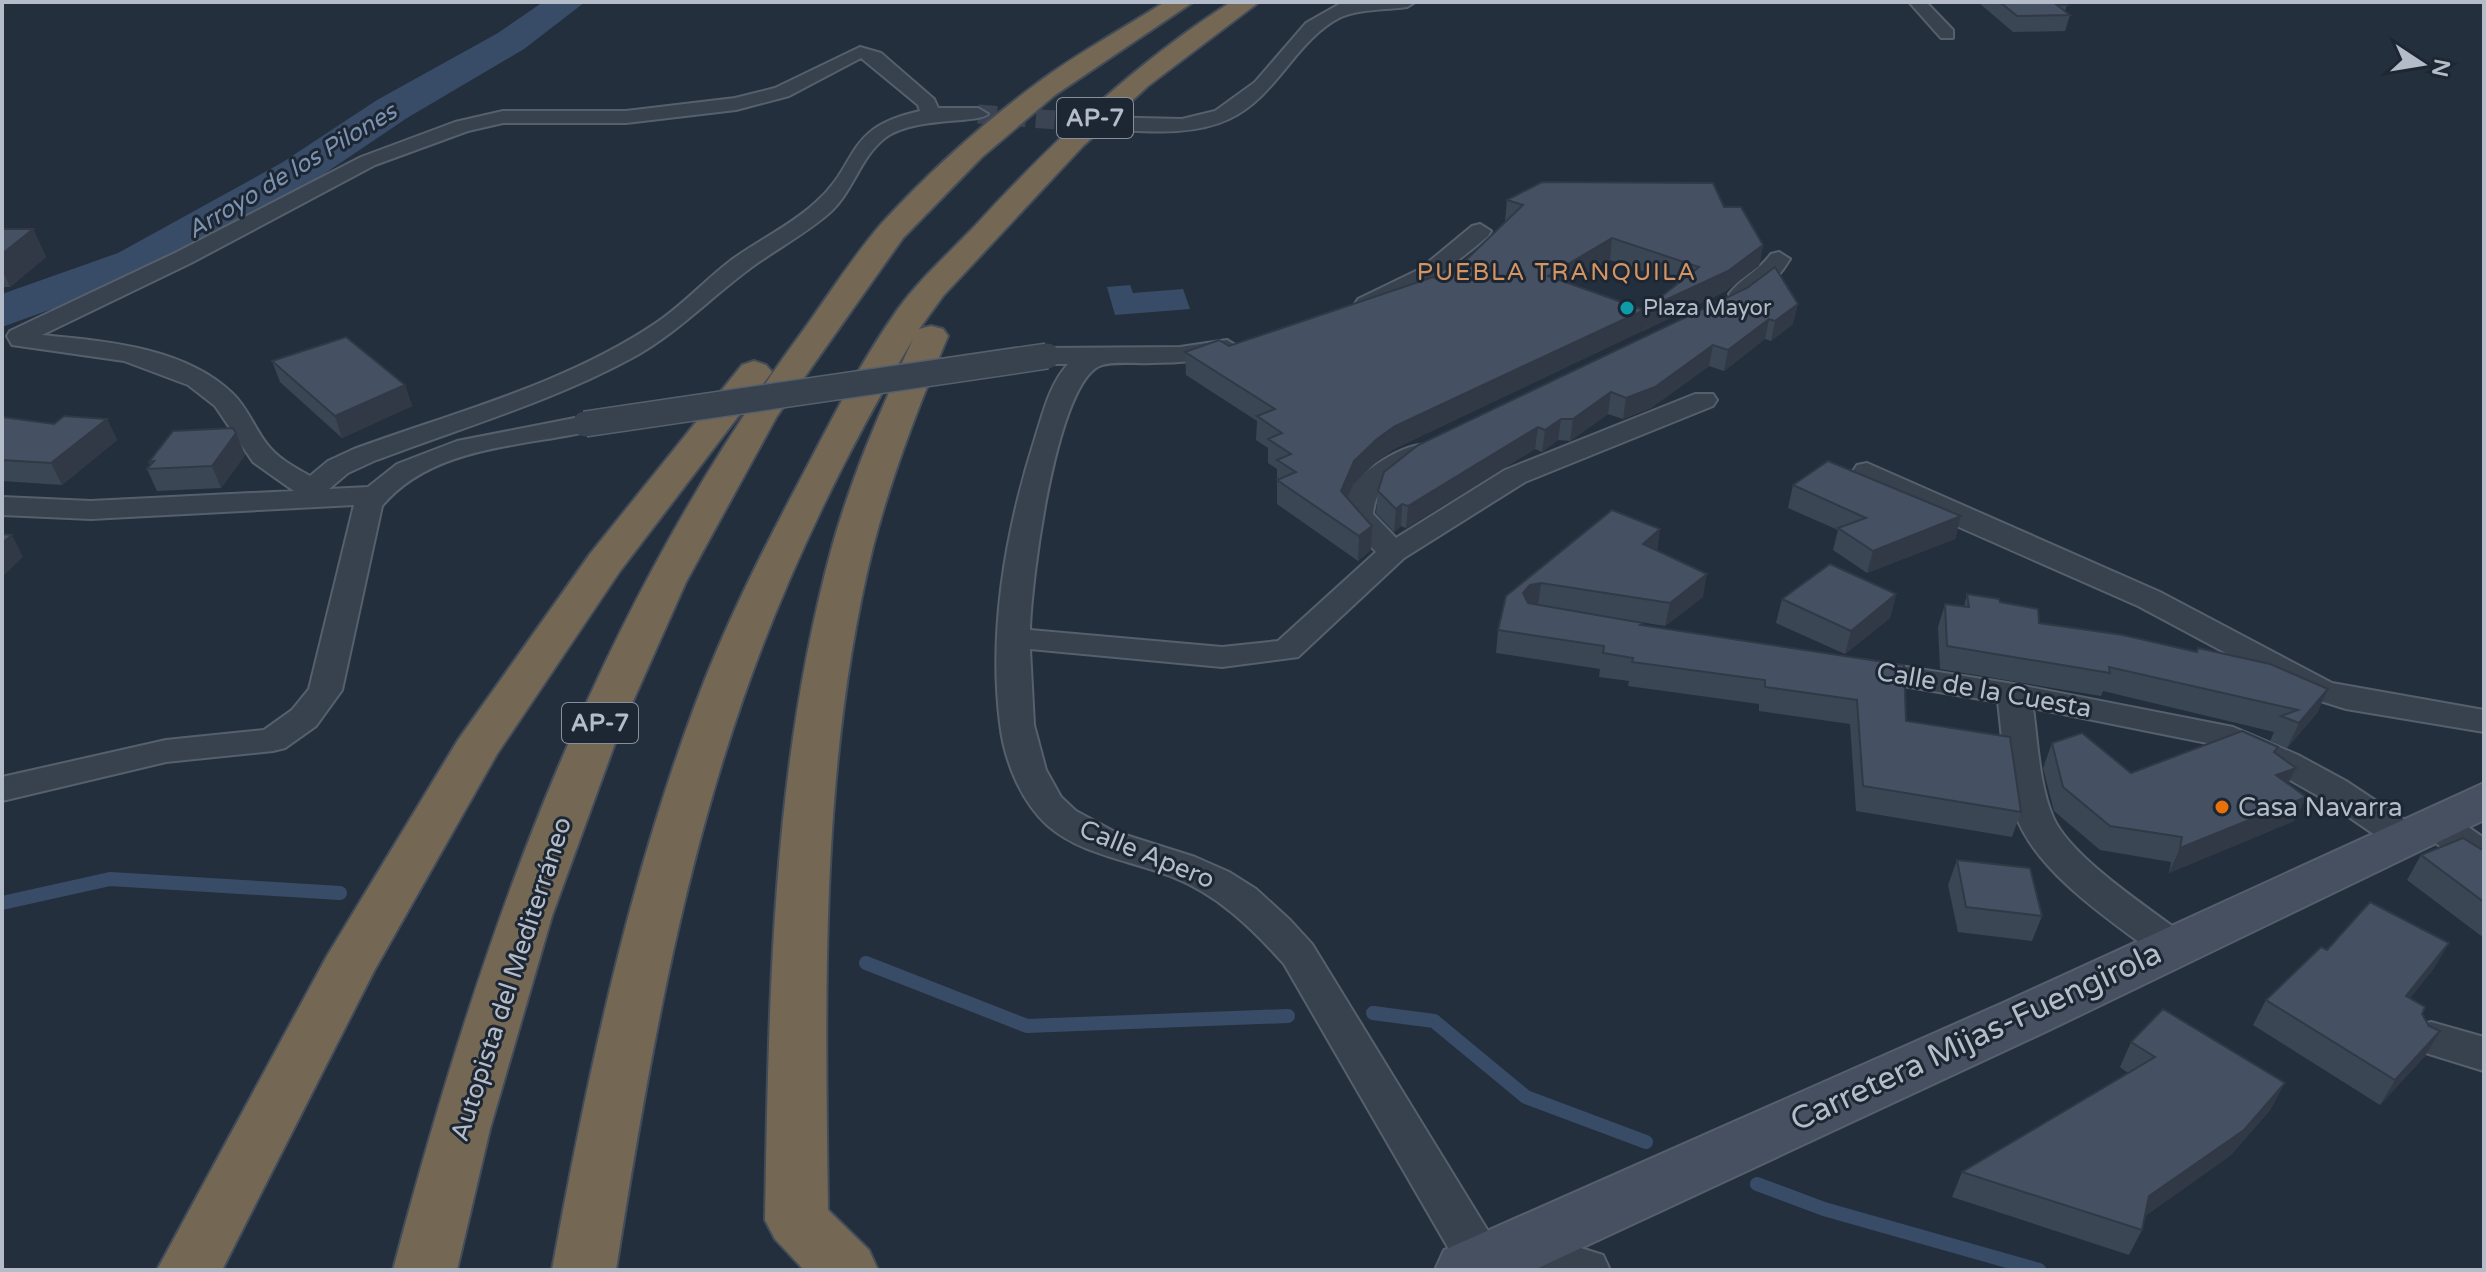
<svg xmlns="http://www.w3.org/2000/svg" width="2486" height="1272" font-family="'Varela Round',sans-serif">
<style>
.water{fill:#394c67}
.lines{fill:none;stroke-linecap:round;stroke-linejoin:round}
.stream{stroke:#394c67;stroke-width:14}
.river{fill:#394c67;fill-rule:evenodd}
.street-tunnel{stroke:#3a4453;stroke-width:19;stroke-dasharray:19 10;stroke-linecap:butt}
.street-casing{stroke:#565f6c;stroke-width:4}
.secondary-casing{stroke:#565f6c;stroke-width:4}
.highway-casing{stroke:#434c59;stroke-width:4}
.street{fill:#38414e;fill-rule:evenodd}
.secondary{fill:#465061;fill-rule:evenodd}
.highway{fill:#746855;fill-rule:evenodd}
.street-bridge-casing{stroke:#565f6c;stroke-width:28;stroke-linecap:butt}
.street-bridge{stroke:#38414e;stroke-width:25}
.wall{fill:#3b4654}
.shaded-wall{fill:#303945}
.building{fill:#455162;stroke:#303945;stroke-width:2}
.culture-dot{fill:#0f9aa8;stroke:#1d2633;stroke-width:3}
.food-dot{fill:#e8710a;stroke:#1d2633;stroke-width:3}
.labels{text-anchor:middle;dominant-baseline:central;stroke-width:6;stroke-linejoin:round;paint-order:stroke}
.far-poi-label{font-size:22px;fill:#b4bcc9;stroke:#1d2633;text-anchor:start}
.shield{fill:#1d2633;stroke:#878f9c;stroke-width:2}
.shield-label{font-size:24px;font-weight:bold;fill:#b4bcc9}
.far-water-label{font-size:24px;font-style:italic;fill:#7c92b1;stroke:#1d2633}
.far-neighbourhood-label{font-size:24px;letter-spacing:2px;fill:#d59563;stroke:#1d2633}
.street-label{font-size:26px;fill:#b4bcc9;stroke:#1d2633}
.poi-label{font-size:26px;fill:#b4bcc9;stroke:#1d2633;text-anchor:start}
.near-street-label{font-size:32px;fill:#b4bcc9;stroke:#1d2633}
</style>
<rect width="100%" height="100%" fill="#242f3e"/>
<polygon class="water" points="1130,285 1133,293 1183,289 1190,309 1115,315 1107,287"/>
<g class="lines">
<g class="stream">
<polyline points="2,903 110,879 340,893"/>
<polyline points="866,963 1027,1026 1288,1016"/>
<polyline points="1373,1013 1434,1021 1526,1097 1646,1142"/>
<polyline points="1757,1184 1824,1209 2039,1270"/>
</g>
<polygon class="river" points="543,2 585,2 524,49 407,118 315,180 152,273 2,327 2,294 118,253 283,162 377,100 498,33"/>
<polyline class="street-tunnel" points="978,114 1096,123"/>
<g class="street-casing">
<g id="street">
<path d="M1343 2H1415L1407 7C1387 10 1359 9 1341 17 1295 40 1277 97 1229 119 1189 138 1138 130 1096 129L1086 123 1096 117 1182 119 1215 111 1255 82 1306 23Z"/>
<polygon points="1909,2 1926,2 1953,30 1953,38 1941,38"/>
<path d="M860 47 881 53 934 99 938 108H978L988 114C979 124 914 116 885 138 859 158 853 194 827 215 802 236 773 251 748 270 708 300 676 334 632 358 551 402 460 428 374 461L348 473 329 489 368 487 397 464 457 441 585 416 595 418 598 424 595 430C523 447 433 445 382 506L342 690 316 726 285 748 273 751 166 762 2 801V777L166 740 264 730 292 710 309 689 354 505 91 519 2 515V497L91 501 294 491 253 462 215 406 188 385 124 361 12 345 7 336 10 331 175 253 361 157 455 122 503 111H626L735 98 775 88ZM861 58 918 105 920 111C842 128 861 163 815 203 790 226 757 241 730 261 704 281 683 305 656 323 566 384 455 412 354 449L328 461 310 476C294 467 277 458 266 443 254 427 247 407 232 393 184 347 104 341 42 335L191 263 375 165 468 131 503 123H626L736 110 789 96Z"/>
<path d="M1480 224 1491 231 1488 236C1463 257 1392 317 1358 309L1355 304 1358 299 1420 269 1472 226Z"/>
<path d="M1779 252 1790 259C1779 277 1756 305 1733 299L1729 294C1741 278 1759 271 1771 254Z"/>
<path d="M1227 340 1240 348 1236 353C1208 360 1179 363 1151 363 1136 364 1116 361 1102 365 1056 379 1031 583 1030 630L1222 647 1278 641 1376 552 1343 516C1344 510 1344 502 1346 497 1353 475 1407 440 1429 445L1433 451C1414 478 1376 473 1373 514L1396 538 1505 470 1695 394H1713L1717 400 1713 406 1525 482 1404 558 1298 657 1222 667 1030 649 1034 725 1046 770 1061 797 1076 811 1113 831 1195 857 1229 872 1256 889 1290 920 1312 944 1496 1244 1501 1234 1517 1228 1603 1255 1610 1270H1522L1505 1264 1502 1270H1461L1284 964C1251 927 1217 894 1170 876 1130 860 1081 855 1047 825 1020 800 1004 759 1000 723 988 627 1007 526 1036 435 1044 410 1050 384 1068 364H1047L1034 356 1047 348 1180 347Z"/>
<polygon points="1867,463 2160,592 2332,683 2484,710 2484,732 2346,709 2308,697 2138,606 1943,520 1857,477 1853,471 1857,465"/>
<path d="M1862 660 2014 684 2233 727 2298 755 2346 781 2417 828 2422 837 2417 846 2404 850 2391 846 2320 797 2274 771 2212 744 2033 708C2038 744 2039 784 2053 817 2070 857 2150 909 2186 936L2192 946 2186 956 2172 961 2158 956C2111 921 2034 871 2015 813 2003 777 2003 739 1998 702L1850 677 1846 670 1850 663Z"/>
<path d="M2435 810 2448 813 2484 838V870C2462 864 2429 842 2417 822L2422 813Z"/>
<polygon points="2431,1022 2484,1037 2484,1071 2416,1050 2410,1038 2416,1026"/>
</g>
</g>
<g class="secondary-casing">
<polygon id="secondary" points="2484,783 2484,820 2045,1032 1534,1270 1435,1270 1444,1250 2005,1002"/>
</g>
<g class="highway-casing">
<g id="highway">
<path d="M1165 2H1193L1055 95 982 157 903 238 777 416 686 582 618 735 552 916 490 1129 457 1270H393C482 932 595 611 805 328 830 293 854 255 882 223 928 173 981 125 1036 84 1076 54 1122 29 1165 2Z"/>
<path d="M1231 2H1259L1148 86 1083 146 943 296 919 329 931 326 943 329 948 336C919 405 892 474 873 547 820 763 825 989 828 1210L869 1250 878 1270H804L775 1239 765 1220C769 995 772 766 832 547 852 475 882 407 913 339 846 452 786 575 743 699 679 883 646 1078 616 1270H552C587 1078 628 883 697 700 725 625 761 554 798 484 829 425 859 364 898 309 920 279 948 254 974 227 1052 142 1134 64 1231 2Z"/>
<polygon points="754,361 766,365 772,372 620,571 497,754 374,971 222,1270 157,1270 327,956 458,740 590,554 742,365"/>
</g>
</g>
<use href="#street" class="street"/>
<use href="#secondary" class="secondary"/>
<use href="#highway" class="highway"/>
<g class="street-bridge-casing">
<polyline id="street-bridge" points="585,424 1047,356"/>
</g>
<use href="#street-bridge" class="street-bridge"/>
</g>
<g class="wall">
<polygon points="1978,2 2062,2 2067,5 2065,11 2070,15 2065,31 2013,32"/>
<polygon points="1507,200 1724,207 1763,245 1759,266 1724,292 1641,332 1644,310 1678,283 1610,260 1569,283 1644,310 1640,332 1394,449 1375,463 1353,485 1348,498 1371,550 1358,561 1277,504 1277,469 1268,463 1268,448 1256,440 1257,421 1186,375 1185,352 1229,346 1443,282 1506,221 1505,221"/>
<polygon points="2,225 3,225 5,229 33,229 46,257 10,287 2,287"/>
<polygon points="1747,288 1793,324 1771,341 1765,339 1724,371 1709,366 1651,408 1623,419 1608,414 1570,441 1558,440 1542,452 1535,449 1406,528 1401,526 1394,532 1376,513 1378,491"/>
<polygon points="272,361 405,385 412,406 342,438 280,382"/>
<polygon points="2,417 54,424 107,419 117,440 62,485 2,481"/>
<polygon points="236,433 245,455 221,488 157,491 147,469 150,465 149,462"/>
<polygon points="1793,485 1961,516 1955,539 1867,573 1833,550 1838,530 1788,508"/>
<polygon points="1660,529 1657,550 1703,597 1665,626 1615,618 1643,626 1904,665 1906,721 2021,812 2012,837 1856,811 1850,724 1759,711 1759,704 1628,686 1629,681 1599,677 1600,669 1496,653 1498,630 1506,596"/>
<polygon points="1896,594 1890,618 1845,654 1776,623 1782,599"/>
<polygon points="1967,594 2000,602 2039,623 2196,652 2198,648 2328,689 2317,713 2287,748 2270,741 2274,732 2103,691 2101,696 1940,669 1938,627 1945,604 1964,607"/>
<polygon points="2052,743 2131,773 2275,753 2288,784 2306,797 2294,821 2169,873 2171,862 2100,850 2054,811 2043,768"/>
<polygon points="2484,851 2484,938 2407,880 2421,855"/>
<polygon points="1957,860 2042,916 2032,941 1958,932 1948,885"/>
<polygon points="2449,943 2434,968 2410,998 2422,1014 2425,1056 2380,1105 2253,1025 2266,1000 2327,950"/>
<polygon points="2131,1042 2271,1109 2231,1155 2145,1216 2142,1230 2129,1255 1952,1197 1962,1172 2128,1073 2120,1067"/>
</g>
<g class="shaded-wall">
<polygon points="3,225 13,246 33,229 46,257 10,287 2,269 2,226"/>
<polygon points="1612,238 1610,260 1545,297 1548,276"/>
<polygon points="1763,245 1759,266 1724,292 1641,332 1644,310"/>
<polygon points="1798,304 1793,324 1771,341 1775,321"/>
<polygon points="1644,310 1640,332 1394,449 1375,463 1353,485 1340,515 1341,491 1354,461 1377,439 1395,426"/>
<polygon points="1769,319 1765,339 1724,371 1728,350"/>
<polygon points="1713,345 1709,366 1651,408 1623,419 1626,398"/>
<polygon points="405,385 412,406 342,438 335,416"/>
<polygon points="1611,392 1608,414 1570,441 1573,419"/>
<polygon points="107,419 117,440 62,485 51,463"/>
<polygon points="1561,419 1558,440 1542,452 1545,430"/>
<polygon points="1538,427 1535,449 1406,528 1408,506"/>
<polygon points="236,433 245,455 221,488 212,466"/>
<polygon points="1402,504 1401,526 1394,532 1396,509"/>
<polygon points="1961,516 1955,539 1867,573 1873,551"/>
<polygon points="1372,526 1371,550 1358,561 1359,536"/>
<polygon points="1660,529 1656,552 1643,544"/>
<polygon points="12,535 23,557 2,577 2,543"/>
<polygon points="1707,574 1703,597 1665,626 1670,603"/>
<polygon points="1541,583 1538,606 1527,608 1523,593 1530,585"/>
<polygon points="1896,594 1890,618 1845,654 1851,631"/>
<polygon points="2328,689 2317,713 2287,748 2299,723"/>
<polygon points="2296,768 2284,792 2276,775"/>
<polygon points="2306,797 2294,821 2169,873 2180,848"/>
<polygon points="2449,943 2434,968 2392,1021 2406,996"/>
<polygon points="2440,1031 2425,1056 2380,1105 2395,1080"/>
<polygon points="2285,1083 2271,1109 2231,1155 2136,1222 2149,1196"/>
</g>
<g class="building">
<polygon points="2000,2 2062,2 2067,5 2057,5 2070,15 2017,16"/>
<polygon points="1542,182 1713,183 1724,207 1741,207 1763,245 1728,271 1644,310 1699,267 1612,238 1548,276 1644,310 1395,426 1377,439 1354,461 1341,491 1372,526 1359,536 1277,480 1296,472 1277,460 1291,454 1268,439 1282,433 1257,416 1275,409 1185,352 1219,340 1229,346 1433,277 1443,282 1523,205 1507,200"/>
<polygon points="2,229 33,229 2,254"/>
<polygon points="1775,267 1798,304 1775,321 1769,319 1728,350 1713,345 1655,387 1626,398 1611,392 1573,419 1561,419 1545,430 1538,427 1408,506 1402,504 1396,509 1378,491 1384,472 1418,445 1747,288"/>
<polygon points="346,337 405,385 335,416 272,361"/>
<polygon points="64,416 107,419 51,463 2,460 2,417 54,424"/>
<polygon points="233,428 236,433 212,466 147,469 154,461 149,462 173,431"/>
<polygon points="1828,461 1961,516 1873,551 1838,528 1866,518 1793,485"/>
<polygon points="1612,510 1660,529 1643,544 1707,574 1670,603 1541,583 1530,585 1523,593 1528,603 1643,623 1640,625 1904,665 1906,721 2010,737 2021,812 1863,786 1857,700 1765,687 1765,680 1632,662 1633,658 1603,653 1604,646 1498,630 1506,596"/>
<polygon points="2,534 12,535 2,543"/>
<polygon points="1830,564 1896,594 1851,631 1782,599"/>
<polygon points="1967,594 1999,599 2000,602 2038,609 2039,623 2123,635 2197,652 2198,648 2270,664 2328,689 2299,723 2281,716 2298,710 2109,667 2110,673 1947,646 1945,604 1969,607"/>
<polygon points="2242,731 2278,747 2274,752 2296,768 2276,775 2306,797 2180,848 2182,837 2110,826 2063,787 2052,743 2082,733 2131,773"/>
<polygon points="2463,838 2484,851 2484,902 2421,855"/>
<polygon points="1957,860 2030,868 2042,916 1966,907"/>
<polygon points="2370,902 2449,943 2406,996 2425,1007 2422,1014 2429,1026 2440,1031 2395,1080 2266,1000 2321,947 2327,950"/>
<polygon points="2163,1009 2285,1083 2244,1130 2149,1196 2142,1230 1962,1172 2155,1057 2131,1042"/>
</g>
<circle class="culture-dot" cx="1627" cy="308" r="8"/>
<circle class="food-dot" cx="2222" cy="807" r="8"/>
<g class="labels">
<g class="far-poi-label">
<text x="1643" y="308">Plaza Mayor</text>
</g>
<g class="shield">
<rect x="1057" y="98" width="76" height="40" rx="6"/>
<rect x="562" y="703" width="76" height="40" rx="6"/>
</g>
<g class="shield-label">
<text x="1095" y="118">AP-7</text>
<text x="600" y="723">AP-7</text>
</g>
<g class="far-water-label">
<text transform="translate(292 171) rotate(-31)">Arroyo de los Pilones</text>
</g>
<g class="far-neighbourhood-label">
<text x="1557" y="272">PUEBLA TRANQUILA</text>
</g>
<g class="street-label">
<text transform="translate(1984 690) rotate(10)">Calle de la Cuesta</text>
<text transform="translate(1147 854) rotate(22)">Calle Apero</text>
<text transform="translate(511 979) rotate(-72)">Autopista del Mediterráneo</text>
</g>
<g class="poi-label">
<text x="2238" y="807">Casa Navarra</text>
</g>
<g class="near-street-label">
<text transform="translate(1976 1037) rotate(-25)">Carretera Mijas-Fuengirola</text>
</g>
</g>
<rect width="2486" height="1272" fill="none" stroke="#b4bcc9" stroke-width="8"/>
<g transform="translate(2422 64) rotate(102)" stroke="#1d2633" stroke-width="6" paint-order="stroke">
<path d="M0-6L14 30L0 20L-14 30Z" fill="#b4bcc9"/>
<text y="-12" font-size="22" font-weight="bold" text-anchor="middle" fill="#b4bcc9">N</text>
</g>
</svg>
